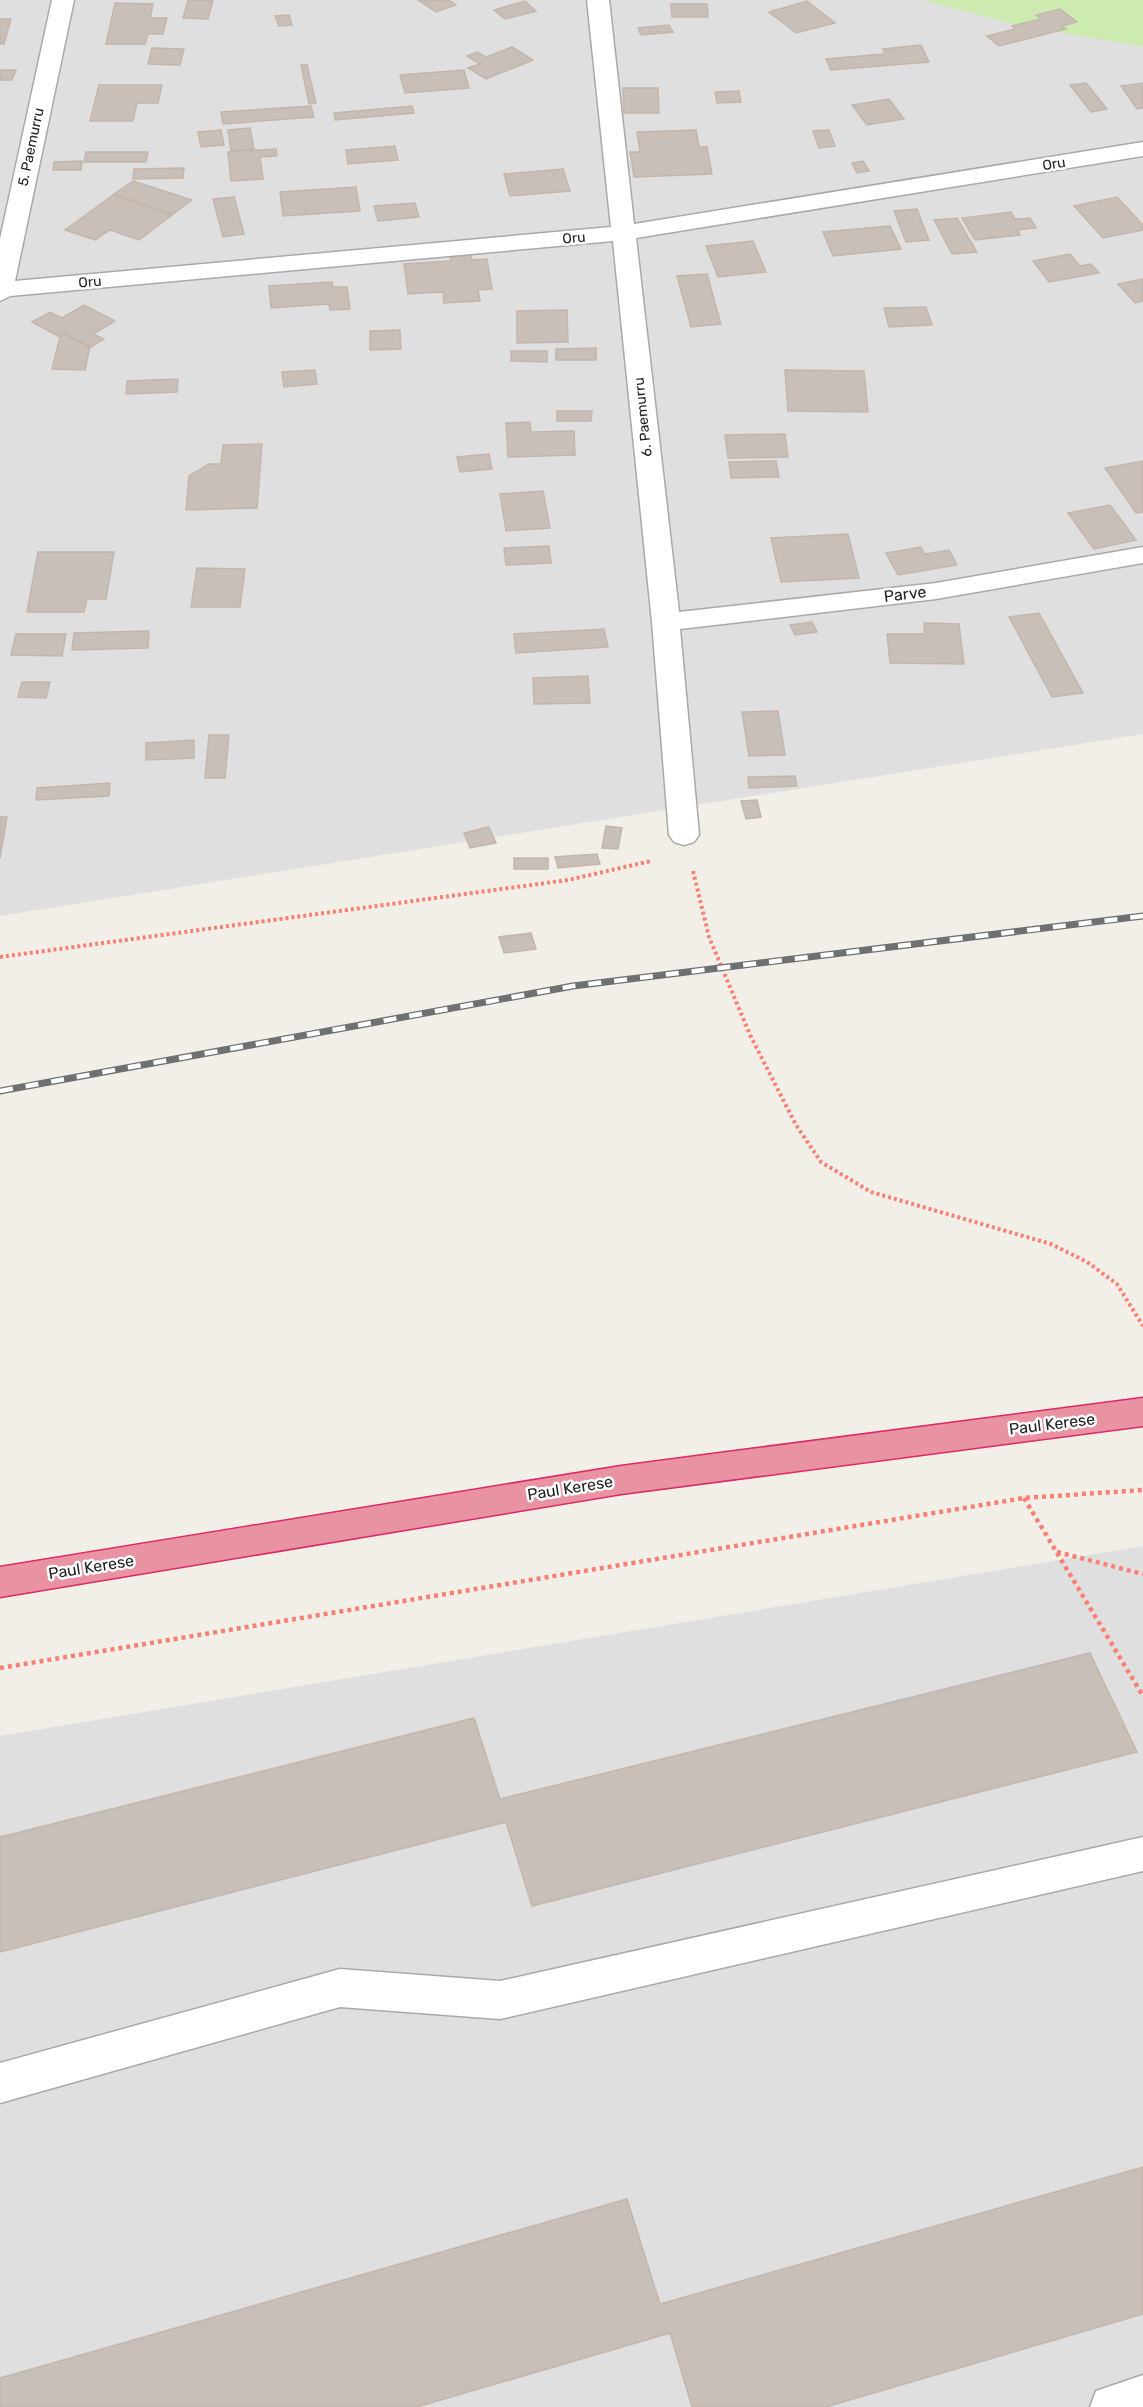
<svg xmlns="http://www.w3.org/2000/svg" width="1143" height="2407" font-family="Rubik,sans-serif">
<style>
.residential{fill:#e0dfdf}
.grass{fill:#cdebb0}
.building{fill:#c7bfb8;stroke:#c4b6ab;stroke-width:1.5}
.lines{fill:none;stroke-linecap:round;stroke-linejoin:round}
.minor-casing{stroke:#a9a9a9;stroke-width:3}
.highway-casing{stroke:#dc2a67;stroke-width:3}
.path-far1{stroke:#fa8072;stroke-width:4;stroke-dasharray:3 3;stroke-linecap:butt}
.path{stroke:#fa8072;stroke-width:4.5;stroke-dasharray:4 4;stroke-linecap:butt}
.minor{fill:#fff;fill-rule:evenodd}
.highway{fill:#e892a2;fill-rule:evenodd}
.rail-casing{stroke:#707070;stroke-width:7}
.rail{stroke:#fff;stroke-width:4.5;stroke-dasharray:13;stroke-linecap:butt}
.labels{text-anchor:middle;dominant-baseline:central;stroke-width:5;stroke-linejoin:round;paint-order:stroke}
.far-street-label{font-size:14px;fill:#222;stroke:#fff}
.street-label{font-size:16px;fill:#222;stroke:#fff}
</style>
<rect width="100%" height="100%" fill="#f2efe9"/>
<g class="residential">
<polygon points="0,0 1122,0 1143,39 1141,43 1143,49 1143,734 0,916"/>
<polygon points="1143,1546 1143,2407 0,2407 0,1736"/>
</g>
<polygon class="grass" points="922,0 1143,0 1143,47 1014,24"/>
<g class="building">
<polygon points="188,0 213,0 208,19 183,18"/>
<polygon points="418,0 449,0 456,5 436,12"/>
<polygon points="525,1 536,11 505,19 494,10"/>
<polygon points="807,1 835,23 796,33 769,12"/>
<polygon points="115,3 153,4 150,18 167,18 163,34 148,34 145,44 106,44"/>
<polygon points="671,4 707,4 708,17 672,17"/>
<polygon points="1060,9 1077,22 1062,26 1066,29 999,46 987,36 1015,29 1012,26 1041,19 1036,15"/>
<polygon points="289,15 292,25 279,26 275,16"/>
<polygon points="0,19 11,19 4,44 0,44"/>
<polygon points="669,25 673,32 641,35 638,28"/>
<polygon points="921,45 929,62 831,70 826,59 885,54 883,49"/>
<polygon points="512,47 533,60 486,79 468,68 480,64 467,56 477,52 486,57"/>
<polygon points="152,48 184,49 180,65 148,64"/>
<polygon points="301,65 307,65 316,103 309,104"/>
<polygon points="0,70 16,70 12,80 0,80"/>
<polygon points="464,70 469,88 405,93 400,75"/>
<polygon points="1086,83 1107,109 1091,112 1070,85"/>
<polygon points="1143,83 1143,108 1137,109 1121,86"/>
<polygon points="99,85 162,85 158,103 137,103 133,121 90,121"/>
<polygon points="623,88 658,88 659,113 624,113"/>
<polygon points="739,91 741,102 717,103 715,92"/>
<polygon points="889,99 904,119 867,125 852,105"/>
<polygon points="311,106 314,117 223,124 221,112"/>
<polygon points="412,106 414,113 335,120 334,113"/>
<polygon points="250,128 254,149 231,151 228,130"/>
<polygon points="221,130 224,145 201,147 198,132"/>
<polygon points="696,130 699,147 707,147 712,174 634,177 630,152 640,152 637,132"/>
<polygon points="829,130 835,146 819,148 813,131"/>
<polygon points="395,146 398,160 348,164 346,150"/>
<polygon points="276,149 277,156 260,157 263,179 231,181 228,152"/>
<polygon points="86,152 148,152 146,162 84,162"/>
<polygon points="82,161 81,170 53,170 54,162"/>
<polygon points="863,161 869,171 857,173 852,163"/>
<polygon points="184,168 183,178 133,179 134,169"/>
<polygon points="563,169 570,191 510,196 504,174"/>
<polygon points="133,181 192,200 173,214 114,194"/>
<polygon points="356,187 360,211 283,216 280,192"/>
<polygon points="113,195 172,215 139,240 110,230 95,240 65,230"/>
<polygon points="234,197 244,234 223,237 213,199"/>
<polygon points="1117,197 1143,225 1143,230 1103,238 1074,206"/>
<polygon points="415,203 419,217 378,221 374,206"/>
<polygon points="917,209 929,240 906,242 894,211"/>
<polygon points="1011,212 1015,219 1030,218 1036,228 1017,230 1020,235 975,240 962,218"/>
<polygon points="957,218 977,252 952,254 934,220"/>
<polygon points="890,226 901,249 833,256 823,232"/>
<polygon points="753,241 766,272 718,277 706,246"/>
<polygon points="1070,254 1080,266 1091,264 1099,273 1049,282 1033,261"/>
<polygon points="471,255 472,260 487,259 492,289 478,290 480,301 444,303 443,292 408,294 404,264 451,261 450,257"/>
<polygon points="707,274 721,324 691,327 677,276"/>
<polygon points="1143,279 1143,301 1135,303 1118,284"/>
<polygon points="332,282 333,287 347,287 350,309 330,310 329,304 271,308 269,286"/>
<polygon points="84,305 115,321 93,334 104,339 91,347 65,333 60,337 32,322 50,312 62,318"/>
<polygon points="926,307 932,325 889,327 884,308"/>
<polygon points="567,310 568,342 517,343 517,311"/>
<polygon points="400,330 401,349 370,350 370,331"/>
<polygon points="64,334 90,347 85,370 52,369 60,337"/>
<polygon points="596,348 596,360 556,360 556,349"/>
<polygon points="511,351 547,351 547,362 511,361"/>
<polygon points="315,370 317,384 284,387 282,372"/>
<polygon points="785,370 864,371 868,412 788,411"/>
<polygon points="178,379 177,392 126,394 127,381"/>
<polygon points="557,411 592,411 591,421 557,421"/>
<polygon points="530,422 531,432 574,431 575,455 508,457 506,423"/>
<polygon points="785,434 788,457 728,458 725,435"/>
<polygon points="262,444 257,508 186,510 189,476 209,464 221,464 223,445"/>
<polygon points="489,454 492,469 460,472 457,457"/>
<polygon points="776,461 779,477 731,478 729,462"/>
<polygon points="1143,461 1143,512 1136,513 1105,468"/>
<polygon points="543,491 550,528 506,531 500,494"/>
<polygon points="1110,505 1136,540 1094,549 1068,513"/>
<polygon points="848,534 859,578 781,582 771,538"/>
<polygon points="549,546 551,563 506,565 504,548"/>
<polygon points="921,547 925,554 949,550 957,565 898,575 886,553"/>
<polygon points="38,552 114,552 106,599 87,599 84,612 27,612"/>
<polygon points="197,568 245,569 240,607 191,607"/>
<polygon points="1039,613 1083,693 1052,697 1009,617"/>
<polygon points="812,622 817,632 795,635 790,625"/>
<polygon points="924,623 959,624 964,664 890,663 887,634 925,634"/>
<polygon points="604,629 608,647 516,653 514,634"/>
<polygon points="149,631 148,648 72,650 74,633"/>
<polygon points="16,634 66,634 62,656 11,655"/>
<polygon points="588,676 590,703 534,704 533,678"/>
<polygon points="22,682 50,682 46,698 18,697"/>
<polygon points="778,711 785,755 749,756 742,712"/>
<polygon points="209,735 229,735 225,778 205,778"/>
<polygon points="194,740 194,758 146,760 146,743"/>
<polygon points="795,776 797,786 749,788 748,777"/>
<polygon points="110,783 109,796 36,800 37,788"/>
<polygon points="757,800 761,817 746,819 741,801"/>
<polygon points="0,817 7,817 0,858"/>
<polygon points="606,826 622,828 618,849 602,848"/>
<polygon points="489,827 496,843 470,848 464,833"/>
<polygon points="597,854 600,864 558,868 555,857"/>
<rect x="514" y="858" width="34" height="11"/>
<polygon points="531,933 536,949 504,953 499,937"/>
<polygon points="1090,1653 1137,1752 532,1906 506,1822 0,1952 0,1837 474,1718 500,1799"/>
<polygon points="1143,2167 1143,2314 826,2407 692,2407 670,2333 417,2407 0,2407 0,2378 627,2199 660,2304"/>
</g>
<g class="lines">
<g class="minor-casing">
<g id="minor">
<polygon points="52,0 74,0 15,281 611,227 587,0 609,0 634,224 1143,142 1143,156 636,238 679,612 936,583 1143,547 1143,563 936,599 680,629 699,835 694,842 684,845 674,842 669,835 652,622 613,241 10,296 0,301 0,239"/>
<polygon points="1143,1837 1143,1871 500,2019 340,2007 0,2103 0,2063 340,1969 500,1981"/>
<polygon points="1143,2375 1143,2407 1090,2407 1096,2391"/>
</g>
</g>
<g class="highway-casing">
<polygon id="highway" points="1143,1398 1143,1426 621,1494 0,1597 0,1567 621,1466"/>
</g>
<g class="path-far1">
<polyline points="693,871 709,937 751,1037 796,1125 821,1162 871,1192 1051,1244 1087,1262 1117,1284 1143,1326"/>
<polyline points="0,957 568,880 651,861"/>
</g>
<g class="path">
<polyline points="1024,1498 1143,1696"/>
<polyline points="1057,1552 1143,1574"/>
<polyline points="0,1668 1024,1498 1143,1490"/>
</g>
<use href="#minor" class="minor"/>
<use href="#highway" class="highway"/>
<g class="rail-casing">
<polyline id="rail" points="0,1091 573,986 1143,916"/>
</g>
<use href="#rail" class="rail"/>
</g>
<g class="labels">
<g class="far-street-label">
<text transform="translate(31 147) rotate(-78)">5. Paemurru</text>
<text transform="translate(1054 164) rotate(-9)">Oru</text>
<text transform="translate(574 238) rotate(-5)">Oru</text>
<text transform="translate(90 282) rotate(-5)">Oru</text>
<text transform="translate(643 417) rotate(-96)">6. Paemurru</text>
</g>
<g class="street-label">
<text transform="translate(905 594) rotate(-7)">Parve</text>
<text transform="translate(1052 1424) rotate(-7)">Paul Kerese</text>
<text transform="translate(570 1488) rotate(-9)">Paul Kerese</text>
<text transform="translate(91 1567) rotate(-9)">Paul Kerese</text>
</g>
</g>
</svg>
